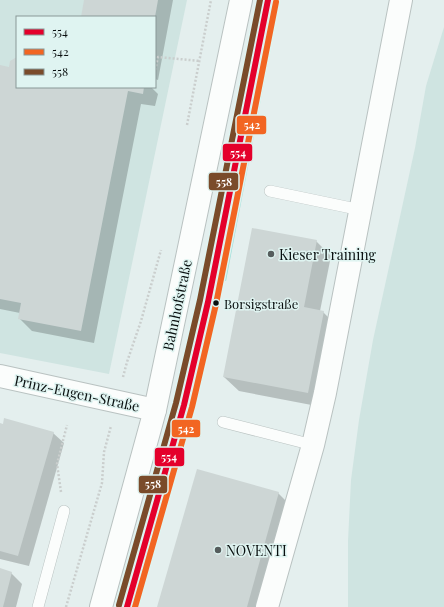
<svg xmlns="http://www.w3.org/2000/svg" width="444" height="607" font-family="'Playfair Display',serif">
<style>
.built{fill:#cfe4e1;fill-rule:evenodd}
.green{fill:#9fded9}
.shadow{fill:#0003}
.building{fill:#cdd6d5}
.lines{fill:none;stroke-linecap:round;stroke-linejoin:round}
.lane-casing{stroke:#b9c2c1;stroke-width:12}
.street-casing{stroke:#b9c2c1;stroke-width:24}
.secondary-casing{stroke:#b9c2c1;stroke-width:24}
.path{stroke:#cacecd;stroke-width:2.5;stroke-dasharray:2 2;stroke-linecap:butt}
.lane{stroke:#fbfdfc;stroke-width:11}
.street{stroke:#fbfdfc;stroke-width:22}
.secondary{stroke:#fbfdfc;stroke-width:22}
.bus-1-casing{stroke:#dff4f1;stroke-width:9}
.bus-2-casing{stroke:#dff4f1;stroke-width:9}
.bus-3-casing{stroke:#dff4f1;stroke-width:9}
.bus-1{stroke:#e4002b;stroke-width:6}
.bus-2{stroke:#f26522;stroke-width:6}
.bus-3{stroke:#7a4b2a;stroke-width:6}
.poi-dot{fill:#565d5d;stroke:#dff4f1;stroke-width:1.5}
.bus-dot{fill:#090f0f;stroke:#dff4f1;stroke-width:1.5}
.labels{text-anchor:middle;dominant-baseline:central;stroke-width:3;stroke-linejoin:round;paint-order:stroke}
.bus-label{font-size:13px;fill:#090f0f;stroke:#dff4f1;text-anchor:start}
.poi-label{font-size:14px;fill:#090f0f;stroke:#dff4f1;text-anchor:start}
.street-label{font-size:14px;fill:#090f0f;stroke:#dff4f1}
.line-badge{stroke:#dff4f1;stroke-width:1.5}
.badge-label{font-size:11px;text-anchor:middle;font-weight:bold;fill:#fff}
</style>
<rect width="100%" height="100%" fill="#e4efee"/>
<g class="built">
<path d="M0 0H187L109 374 0 353ZM17 17H155V87H17Z"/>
<polygon points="444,27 444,607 348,607 348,541 351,480 359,420 373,340 415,148 426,86"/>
</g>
<polygon class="green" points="273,0 280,0 226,281 218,279"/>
<g class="shadow">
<polygon points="85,0 173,0 158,80 155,79 155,17 82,17"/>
<polygon points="17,58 17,87 151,87 158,94 155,106 141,104 94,343 32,331 19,318 20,313 0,309 0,66 10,68"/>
<polygon points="316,241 331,256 320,311 323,312 338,327 322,407 239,391 224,377"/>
<polygon points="0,424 53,433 64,443 29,566 0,559"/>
<polygon points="278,493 293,508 266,607 158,607"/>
<polygon points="0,569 11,573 22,584 16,607 0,607"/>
</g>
<g class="building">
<polygon points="84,0 158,0 155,17 81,17"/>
<polygon points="17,57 17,87 144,87 143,94 128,91 81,331 18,319 21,303 0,299 0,65 9,67 10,61"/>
<polygon points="252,228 317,240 304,307 324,311 308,393 223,377"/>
<polygon points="4,418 54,432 18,556 0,551 0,423 3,424"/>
<polygon points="197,469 279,492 247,607 157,607"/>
<polygon points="0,568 12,572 3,607 0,607"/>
</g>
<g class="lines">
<g class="lane-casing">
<g id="lane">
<polyline points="270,191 361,210"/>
<polyline points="223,422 313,445"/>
<polyline points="38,607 64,511"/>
<polyline points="127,607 184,405 208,302 268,0"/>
</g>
</g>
<g class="street-casing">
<g id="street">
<polyline points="0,376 155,410"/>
<polyline points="267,607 313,445 325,393 401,0"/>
</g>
</g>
<g class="secondary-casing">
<polyline id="secondary" points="101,607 155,410 241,0"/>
</g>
<g class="path">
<polyline points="155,70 158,57 200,61"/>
<polyline points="187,125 211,0"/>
<polyline points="123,377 127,362 141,321 161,250"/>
<polyline points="61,492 57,464 67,425"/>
<polyline points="66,607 102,483 104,452 111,426"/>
</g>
<use href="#lane" class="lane"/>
<use href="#street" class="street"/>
<use href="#secondary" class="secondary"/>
<g class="bus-1-casing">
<polyline id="bus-1" points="127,607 184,405 208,302 268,0"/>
</g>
<g class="bus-2-casing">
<polyline id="bus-2" points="135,607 192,407 216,304 276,2"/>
</g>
<g class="bus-3-casing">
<polyline id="bus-3" points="119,605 176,403 200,300 260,0"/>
</g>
<use href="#bus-1" class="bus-1"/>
<use href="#bus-2" class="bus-2"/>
<use href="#bus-3" class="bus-3"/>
</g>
<g class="poi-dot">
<circle cx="271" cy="254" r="4"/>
<circle cx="218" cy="550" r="4"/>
</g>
<circle class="bus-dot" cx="216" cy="303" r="3.5"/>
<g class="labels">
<g class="bus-label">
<text x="224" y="303">Borsigstraße</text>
</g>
<g class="poi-label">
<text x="279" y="254">Kieser Training</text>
<text x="226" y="550">NOVENTI</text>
</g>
<g class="street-label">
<text transform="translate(177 305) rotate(-78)">Bahnhofstraße</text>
<text transform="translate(77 393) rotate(12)">Prinz-Eugen-Straße</text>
</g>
</g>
<g class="line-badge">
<rect x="236" y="115" width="31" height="20" rx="4" fill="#f26522"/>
<rect x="222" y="143" width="31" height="19" rx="4" fill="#e4002b"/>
<rect x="208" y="172" width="31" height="19" rx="4" fill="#7a4b2a"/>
<rect x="171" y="419" width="30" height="19" rx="4" fill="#f26522"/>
<rect x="154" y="447" width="31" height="20" rx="4" fill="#e4002b"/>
<rect x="138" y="475" width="30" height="19" rx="4" fill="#7a4b2a"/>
</g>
<g class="badge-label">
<text x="252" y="129">542</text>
<text x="238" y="157">554</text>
<text x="224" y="186">558</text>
<text x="186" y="433">542</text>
<text x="169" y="461">554</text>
<text x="153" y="488">558</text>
</g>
<rect x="16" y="16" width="140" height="72" fill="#dff4f1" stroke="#899897"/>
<rect x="24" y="29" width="20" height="6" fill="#e4002b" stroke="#899897"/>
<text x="52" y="36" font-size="12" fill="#090f0f">554</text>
<rect x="24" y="49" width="20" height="6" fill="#f26522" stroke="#899897"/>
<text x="52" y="56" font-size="12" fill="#090f0f">542</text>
<rect x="24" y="69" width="20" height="6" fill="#7a4b2a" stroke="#899897"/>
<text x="52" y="76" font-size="12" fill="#090f0f">558</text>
</svg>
